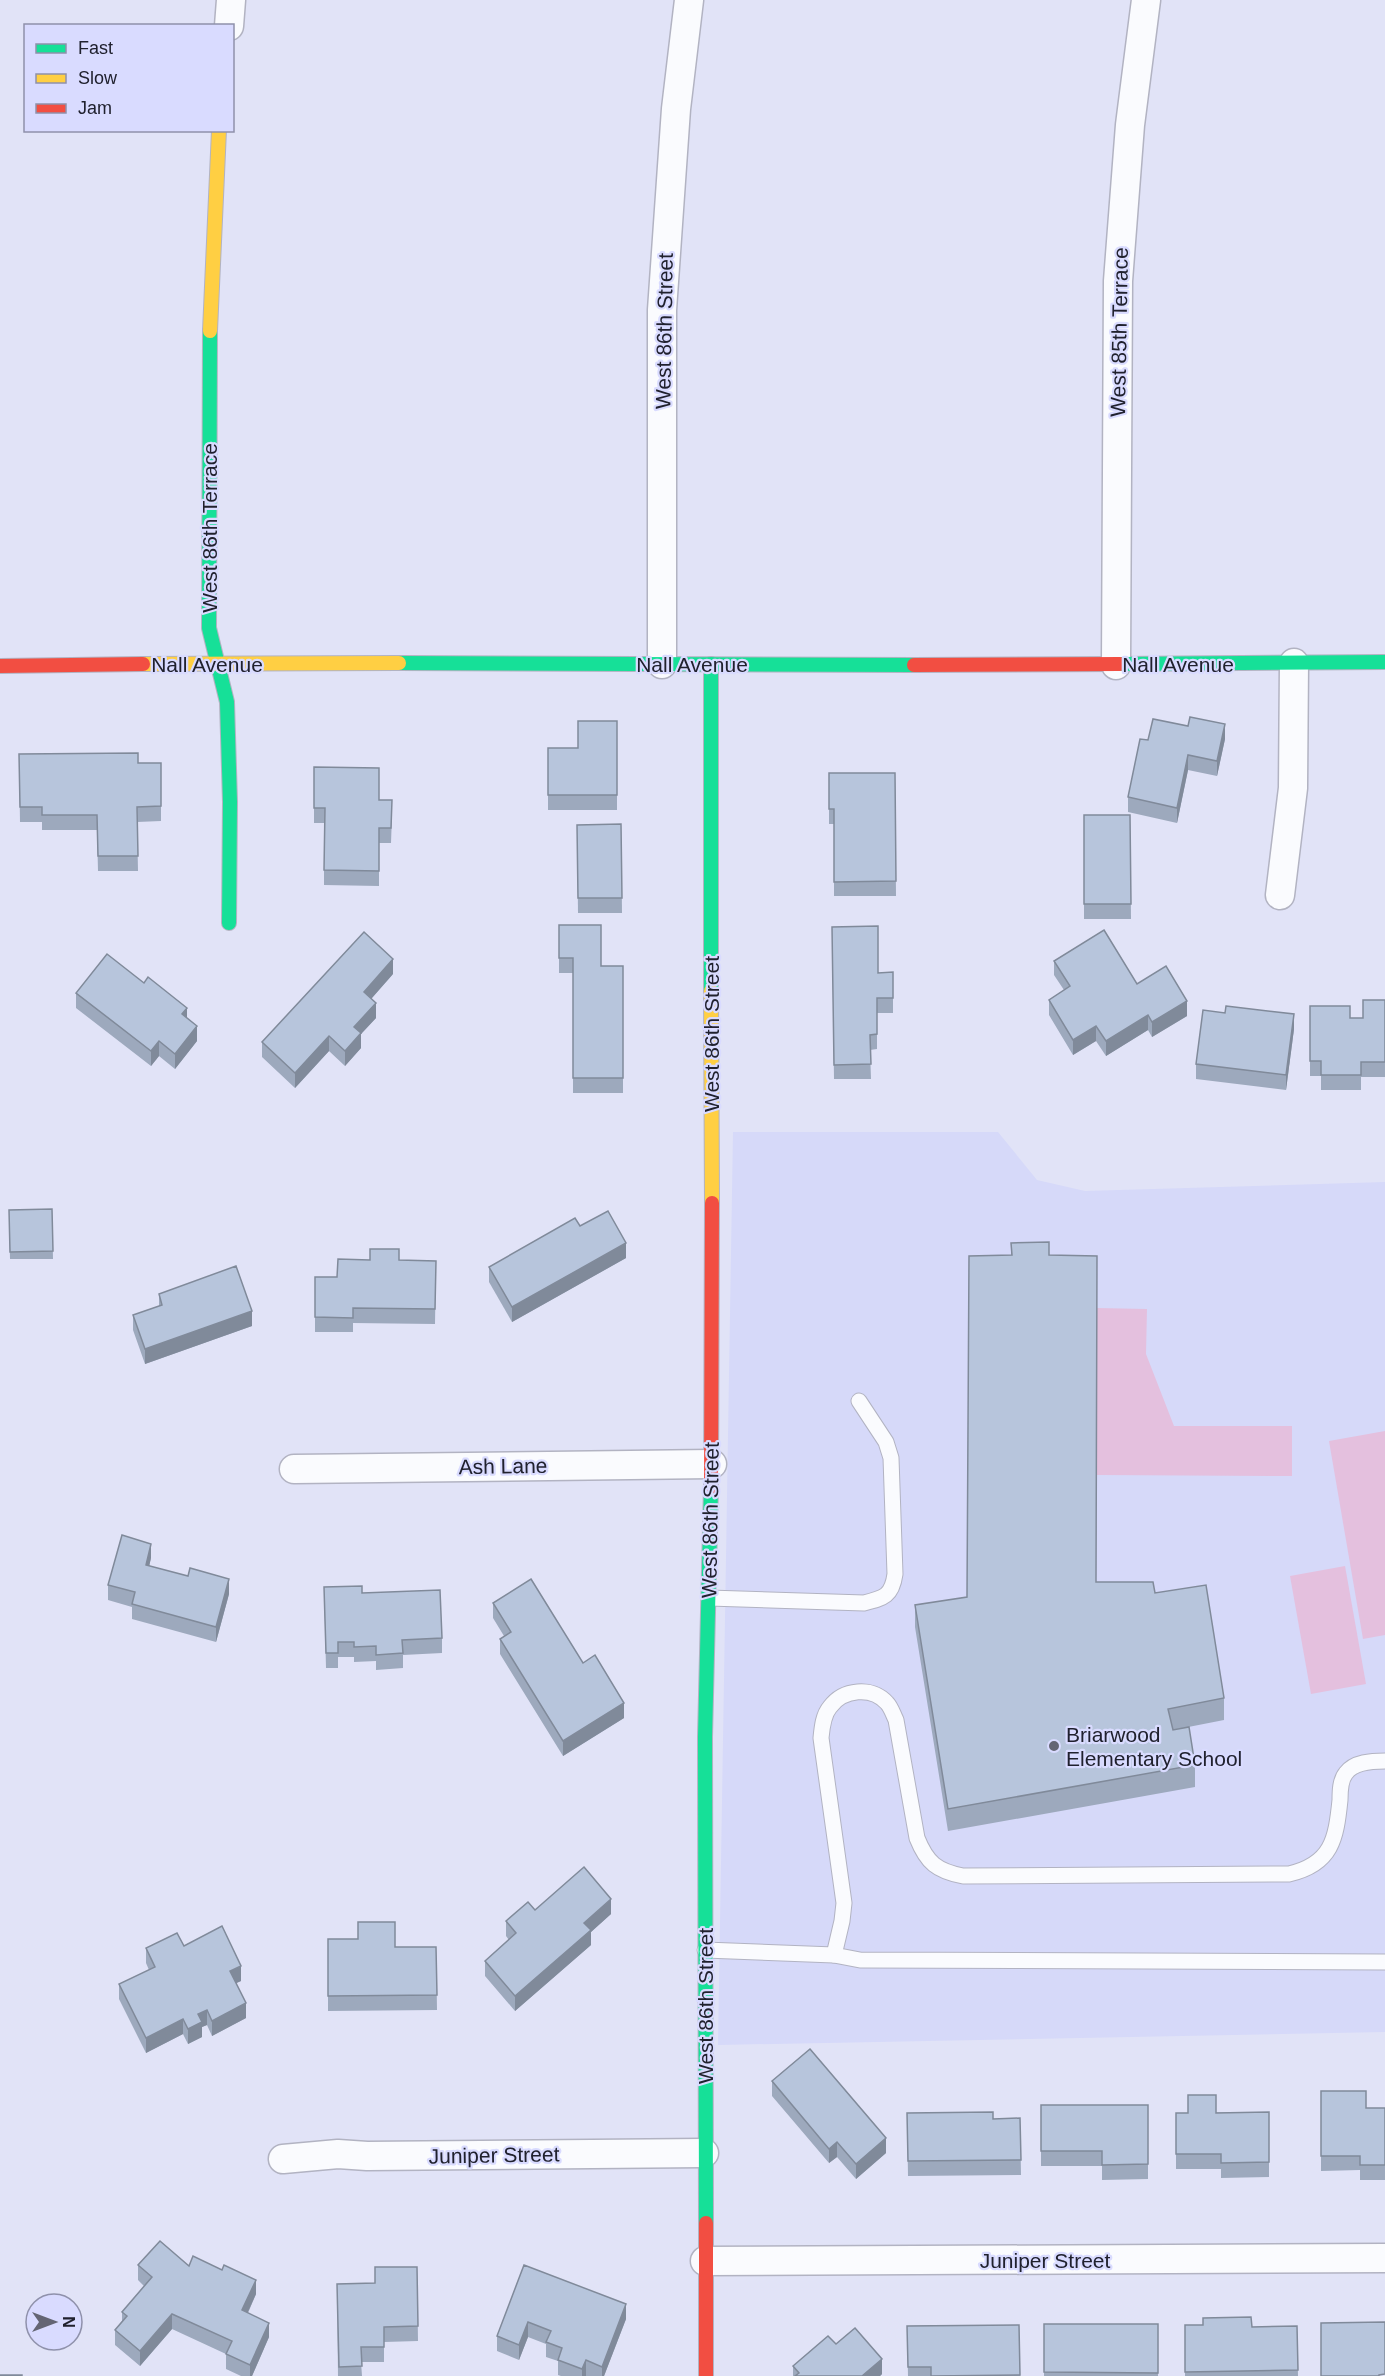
<svg xmlns="http://www.w3.org/2000/svg" width="1385" height="2376" font-family="Helvetica,sans-serif">
<style>
.built{fill:#d6d9f9}
.green{fill:#e4c0de}
.lines{fill:none;stroke-linecap:round;stroke-linejoin:round}
.lane-casing{stroke:#b2b3c2;stroke-width:17}
.street-casing{stroke:#b2b3c2;stroke-width:31}
.fast-casing{stroke:#b2b3c2;stroke-width:16}
.slow-casing{stroke:#b2b3c2;stroke-width:16}
.jam-casing{stroke:#b2b3c2;stroke-width:16}
.lane{stroke:#fafbfe;stroke-width:15}
.street{stroke:#fafbfe;stroke-width:28}
.fast{stroke:#16e098;stroke-width:14}
.slow{stroke:#ffcf43;stroke-width:14}
.jam{stroke:#f24e42;stroke-width:14}
.wall{fill:#9da9bd}
.shaded-wall{fill:#808a9a}
.building{fill:#b7c5dc;stroke:#808a9a;stroke-width:1.5}
.poi-dot{fill:#646574;stroke:#d9dbff;stroke-width:2}
.labels{text-anchor:middle;dominant-baseline:central;stroke-width:4.5;stroke-linejoin:round;paint-order:stroke}
.street-label{font-size:21px;fill:#20212e;stroke:#d9dbff}
.poi-label{font-size:21px;fill:#20212e;stroke:#d9dbff;text-anchor:start}
</style>
<rect width="100%" height="100%" fill="#e1e3f7"/>
<polygon class="built" points="733,1132 998,1132 1037,1180 1085,1191 1385,1182 1385,2032 718,2045"/>
<g class="green">
<polygon points="1097,1308 1147,1309 1146,1354 1174,1426 1292,1426 1292,1476 1096,1475"/>
<polygon points="1385,1431 1385,1635 1363,1639 1329,1441"/>
<polygon points="1345,1566 1366,1684 1311,1694 1290,1576"/>
</g>
<g class="lines">
<g class="lane-casing">
<g id="lane">
<path d="M709 1598 864 1603C884 1598 892 1596 895 1574L891 1458 886 1442 859 1401"/>
<polyline points="705,1950 834,1955 860,1960 1385,1962"/>
<path d="M834 1955 842 1921 844 1903 821 1738C822 1728 823 1715 830 1707 843 1689 872 1686 887 1703 891 1707 893 1714 896 1720L917 1838C927 1863 937 1871 963 1876L1289 1874C1332 1864 1336 1839 1340 1800 1340 1792 1340 1780 1346 1773 1354 1762 1372 1761 1385 1761"/>
</g>
</g>
<g class="street-casing">
<g id="street">
<polyline points="229,26 231,0"/>
<polyline points="662,664 662,310 676,109 689,0"/>
<polyline points="1116,665 1118,281 1130,125 1146,0"/>
<polyline points="1280,895 1293,788 1294,663"/>
<polyline points="294,1469 712,1464"/>
<polyline points="283,2159 338,2154 367,2156 704,2153"/>
<polyline points="705,2261 1385,2258"/>
</g>
</g>
<g class="fast-casing">
<g id="fast">
<polyline points="210,331 209,628 227,702 230,802 229,923"/>
<polyline points="399,663 914,665"/>
<polyline points="711,664 711,991"/>
<polyline points="1120,664 1385,662"/>
<polyline points="706,2223 705,1737 711,1487"/>
</g>
</g>
<g class="slow-casing">
<g id="slow">
<polyline points="210,331 219,130"/>
<polyline points="143,664 399,663"/>
<polyline points="711,991 712,1203"/>
</g>
</g>
<g class="jam-casing">
<g id="jam">
<polyline points="914,665 1120,664"/>
<polyline points="0,666 143,664"/>
<polyline points="711,1487 712,1203"/>
<polyline points="706,2223 706,2376"/>
</g>
</g>
<use href="#lane" class="lane"/>
<use href="#street" class="street"/>
<use href="#fast" class="fast"/>
<use href="#slow" class="slow"/>
<use href="#jam" class="jam"/>
</g>
<g class="wall">
<polygon points="617,721 617,810 548,810 548,748 578,748"/>
<polygon points="1225,739 1217,776 1188,770 1177,823 1128,812 1128,797 1148,740"/>
<polygon points="19,754 138,763 161,763 161,821 137,822 138,871 98,871 97,830 42,830 42,822 20,822"/>
<polygon points="314,767 379,800 392,815 391,843 379,843 379,886 324,885 324,823 314,823"/>
<polygon points="829,773 895,773 896,896 834,896 834,824 829,824"/>
<polygon points="1084,815 1130,815 1131,919 1084,919"/>
<polygon points="621,824 622,913 578,913 577,825"/>
<polygon points="559,925 601,966 623,966 623,1093 573,1093 573,973 559,973"/>
<polygon points="832,927 878,973 893,972 893,1013 877,1013 877,1049 870,1050 871,1079 834,1079"/>
<polygon points="1054,961 1137,984 1187,1016 1152,1037 1148,1030 1106,1056 1096,1041 1073,1055 1049,1015 1049,1000 1064,990 1054,975"/>
<polygon points="393,974 371,999 376,1018 361,1034 361,1048 345,1066 329,1051 295,1088 262,1057 262,1042"/>
<polygon points="76,993 187,1018 197,1041 175,1069 159,1056 151,1066 76,1008"/>
<polygon points="1385,1000 1385,1077 1361,1077 1361,1090 1321,1090 1321,1076 1310,1076 1310,1006 1350,1018 1363,1018"/>
<polygon points="1294,1029 1286,1090 1196,1079 1196,1064"/>
<polygon points="52,1209 53,1259 10,1259 9,1210"/>
<polygon points="580,1226 626,1258 512,1322 489,1282 489,1267"/>
<polygon points="1011,1243 1049,1255 1096,1582 1155,1593 1224,1698 1224,1720 1173,1730 1195,1765 1195,1787 948,1831 915,1627 915,1605 967,1597 1011,1255"/>
<polygon points="436,1261 435,1324 353,1323 353,1332 315,1332 315,1277 337,1277"/>
<polygon points="159,1294 252,1326 145,1364 133,1330 133,1315 159,1306"/>
<polygon points="151,1558 149,1566 229,1594 216,1642 132,1619 132,1607 108,1600 108,1585"/>
<polygon points="324,1587 362,1593 442,1638 442,1653 403,1655 403,1668 376,1670 376,1661 354,1662 354,1657 338,1657 338,1668 326,1668"/>
<polygon points="493,1603 624,1718 563,1756 500,1654 500,1639 504,1636 493,1618"/>
<polygon points="535,1910 611,1914 591,1932 591,1945 515,2011 485,1976 485,1961 509,1940 506,1936 506,1921"/>
<polygon points="328,1939 358,1939 395,1947 436,1947 437,2010 328,2011"/>
<polygon points="184,1946 241,1981 236,1983 246,2018 212,2036 207,2025 202,2027 202,2037 188,2044 183,2034 146,2053 119,1999 119,1984 149,1970 146,1963 146,1948"/>
<polygon points="772,2081 886,2153 856,2179 837,2157 829,2163 772,2096"/>
<polygon points="1321,2091 1366,2108 1385,2108 1385,2180 1360,2180 1360,2170 1321,2171"/>
<polygon points="1041,2105 1148,2105 1148,2179 1102,2180 1102,2166 1041,2166"/>
<polygon points="1269,2112 1269,2177 1221,2178 1221,2169 1176,2169 1176,2113"/>
<polygon points="907,2113 993,2119 1020,2118 1021,2175 908,2176"/>
<polygon points="138,2265 189,2266 256,2294 248,2313 269,2337 252,2376 241,2376 226,2369 226,2354 172,2329 140,2366 115,2345 115,2330 122,2321 122,2312 144,2286 138,2280"/>
<polygon points="524,2265 626,2319 604,2376 561,2376 558,2375 558,2361 546,2357 546,2344 528,2337 519,2360 497,2351 497,2336"/>
<polygon points="417,2267 418,2341 384,2342 384,2362 361,2362 362,2376 338,2376 337,2284 375,2283"/>
<rect x="1044" y="2324" width="114" height="52"/>
<polygon points="1019,2325 1020,2376 908,2376 907,2326"/>
<polygon points="1185,2325 1252,2327 1297,2326 1298,2376 1185,2376"/>
<polygon points="836,2344 882,2374 880,2376 793,2376 793,2366"/>
</g>
<g class="shaded-wall">
<polygon points="1225,724 1225,739 1217,776 1217,761"/>
<polygon points="1188,755 1188,770 1177,823 1177,808"/>
<polygon points="393,959 393,974 364,1007 364,992"/>
<polygon points="1187,1001 1187,1016 1152,1037 1152,1022"/>
<polygon points="376,1003 376,1018 361,1034 361,1048 345,1066 345,1051 354,1027"/>
<polygon points="187,1008 187,1023 182,1014"/>
<polygon points="1294,1014 1294,1029 1286,1090 1286,1075"/>
<polygon points="1148,1015 1148,1030 1106,1056 1106,1041"/>
<polygon points="197,1026 197,1041 175,1069 175,1054"/>
<polygon points="1096,1026 1096,1041 1073,1055 1073,1040"/>
<polygon points="329,1036 329,1051 295,1088 295,1073"/>
<polygon points="159,1041 159,1056 151,1066 151,1051"/>
<polygon points="626,1243 626,1258 512,1322 512,1307"/>
<polygon points="252,1311 252,1326 145,1364 145,1349"/>
<polygon points="151,1544 151,1558 146,1580 146,1565"/>
<polygon points="229,1579 229,1594 216,1642 216,1627"/>
<polygon points="624,1703 624,1718 563,1756 563,1741"/>
<polygon points="611,1899 611,1914 591,1932 591,1945 515,2011 515,1996 584,1923"/>
<polygon points="241,1966 241,1981 230,1986 230,1971"/>
<polygon points="246,2003 246,2018 212,2036 212,2021"/>
<polygon points="207,2010 207,2025 202,2027 202,2037 188,2044 188,2029 198,2014"/>
<polygon points="183,2019 183,2034 146,2053 146,2038"/>
<polygon points="886,2138 886,2153 856,2179 856,2164"/>
<polygon points="837,2142 837,2157 829,2163 829,2149"/>
<polygon points="256,2280 256,2294 242,2325 242,2310"/>
<polygon points="626,2304 626,2319 604,2376 602,2376 602,2367"/>
<polygon points="172,2314 172,2329 140,2366 140,2351"/>
<polygon points="528,2322 528,2337 519,2360 519,2345"/>
<polygon points="269,2323 269,2337 252,2376 250,2376 250,2365"/>
<polygon points="882,2359 882,2374 880,2376 862,2376"/>
<polygon points="586,2360 586,2376 582,2376 582,2369"/>
</g>
<g class="building">
<polygon points="1190,717 1225,724 1217,761 1188,755 1177,808 1128,797 1140,739 1148,740 1153,719 1188,726"/>
<polygon points="578,721 617,721 617,795 548,795 548,748 578,748"/>
<polygon points="138,753 138,763 161,763 161,806 137,807 138,856 98,856 97,815 42,815 42,807 20,807 19,754"/>
<polygon points="314,767 379,768 379,800 392,800 391,828 379,828 379,871 324,870 325,808 314,808"/>
<polygon points="829,773 895,773 896,881 834,882 834,809 829,809"/>
<polygon points="1084,815 1130,815 1131,904 1084,904"/>
<polygon points="621,824 622,898 578,898 577,825"/>
<polygon points="559,925 601,925 601,966 623,966 623,1078 573,1078 573,958 559,958"/>
<polygon points="878,926 878,973 893,972 893,998 877,998 877,1034 870,1035 871,1064 834,1065 832,927"/>
<polygon points="1104,930 1137,984 1166,966 1187,1001 1152,1022 1148,1015 1106,1041 1096,1026 1073,1040 1049,1000 1070,986 1054,961"/>
<polygon points="364,932 393,959 364,992 376,1003 354,1027 361,1033 345,1051 329,1036 295,1073 262,1042"/>
<polygon points="107,954 144,983 148,977 187,1008 182,1014 197,1026 175,1054 159,1041 151,1051 76,993"/>
<polygon points="1363,1000 1385,1000 1385,1062 1361,1062 1361,1075 1321,1075 1321,1061 1310,1061 1310,1006 1350,1006 1350,1018 1363,1018"/>
<polygon points="1226,1006 1294,1014 1286,1075 1196,1064 1203,1010 1225,1013"/>
<polygon points="52,1209 53,1251 10,1252 9,1210"/>
<polygon points="608,1211 626,1243 512,1307 489,1267 575,1218 580,1226"/>
<polygon points="1049,1242 1049,1255 1097,1256 1096,1582 1153,1582 1155,1593 1206,1585 1224,1698 1168,1709 1173,1730 1189,1727 1195,1765 948,1809 915,1605 967,1597 969,1256 1012,1255 1011,1243"/>
<polygon points="370,1249 399,1249 399,1260 436,1261 435,1309 353,1308 353,1318 315,1317 315,1277 337,1277 338,1259 370,1260"/>
<polygon points="236,1266 252,1311 145,1349 133,1315 162,1305 159,1294"/>
<polygon points="122,1535 151,1544 146,1565 188,1576 190,1568 229,1579 216,1627 132,1604 135,1592 108,1585"/>
<polygon points="531,1579 583,1663 595,1655 624,1703 563,1741 500,1639 511,1632 493,1603"/>
<polygon points="362,1586 362,1593 440,1590 442,1638 402,1640 403,1653 376,1655 376,1646 354,1647 354,1642 338,1642 338,1653 326,1653 324,1587"/>
<polygon points="584,1867 611,1899 584,1923 591,1930 515,1996 485,1961 516,1933 506,1921 528,1902 535,1910"/>
<polygon points="358,1922 395,1922 395,1947 436,1947 437,1995 328,1996 328,1939 358,1939"/>
<polygon points="222,1926 241,1966 230,1971 246,2003 212,2021 207,2010 198,2014 202,2022 188,2029 183,2019 146,2038 119,1984 155,1967 146,1948 177,1933 184,1946"/>
<polygon points="810,2049 886,2138 856,2164 837,2142 829,2149 772,2081"/>
<polygon points="1321,2091 1366,2091 1366,2108 1385,2108 1385,2165 1360,2165 1360,2156 1321,2156"/>
<polygon points="1188,2095 1216,2095 1216,2113 1269,2112 1269,2162 1221,2163 1221,2154 1176,2154 1176,2113 1188,2113"/>
<polygon points="1041,2105 1148,2105 1148,2164 1102,2165 1102,2151 1041,2151"/>
<polygon points="993,2112 993,2119 1020,2118 1021,2160 908,2161 907,2113"/>
<polygon points="160,2241 189,2266 193,2256 222,2270 224,2265 256,2280 242,2310 269,2323 250,2365 226,2354 232,2341 172,2314 140,2351 115,2330 127,2316 122,2312 152,2277 138,2265"/>
<polygon points="524,2265 626,2304 602,2367 586,2360 582,2369 558,2360 562,2348 546,2342 551,2331 528,2322 519,2345 497,2336"/>
<polygon points="375,2267 417,2267 418,2326 384,2327 384,2347 361,2347 362,2366 339,2367 337,2284 375,2283"/>
<polygon points="1251,2317 1252,2327 1297,2326 1298,2370 1185,2372 1185,2325 1203,2325 1203,2318"/>
<polygon points="1385,2322 1385,2374 1379,2375 1379,2376 1321,2376 1321,2323"/>
<polygon points="1044,2324 1158,2324 1158,2373 1044,2372"/>
<polygon points="1019,2325 1020,2375 931,2376 931,2367 908,2367 907,2326"/>
<polygon points="855,2328 882,2359 862,2376 795,2376 799,2373 793,2366 828,2336 836,2344"/>
<rect x="0" y="2375" width="22" height="1"/>
</g>
<circle class="poi-dot" cx="1054" cy="1746" r="6"/>
<g class="labels">
<g class="street-label">
<text transform="translate(664 331) rotate(-89)">West 86th Street</text>
<text transform="translate(1119 332) rotate(-89)">West 85th Terrace</text>
<text transform="translate(209 528) rotate(-90)">West 86th Terrace</text>
<text x="207" y="664">Nall Avenue</text>
<text x="692" y="664">Nall Avenue</text>
<text x="1178" y="664">Nall Avenue</text>
<text transform="translate(711 1034) rotate(-90)">West 86th Street</text>
<text transform="translate(503 1466) rotate(-1)">Ash Lane</text>
<text transform="translate(710 1520) rotate(-89)">West 86th Street</text>
<text transform="translate(705 2006) rotate(-90)">West 86th Street</text>
<text transform="translate(494 2155) rotate(-1)">Juniper Street</text>
<text x="1045" y="2260">Juniper Street</text>
</g>
<g class="poi-label">
<text x="1066" y="1734">Briarwood<tspan x="1066" dy="24">Elementary School</tspan></text>
</g>
</g>
<rect x="24" y="24" width="210" height="108" fill="#d9dbff" stroke="#8f91ab" stroke-width="1.5"/>
<rect x="36" y="44" width="30" height="9" fill="#16e098" stroke="#8f91ab" stroke-width="1.5"/>
<text x="78" y="54" font-size="18" fill="#20212e">Fast</text>
<rect x="36" y="74" width="30" height="9" fill="#ffcf43" stroke="#8f91ab" stroke-width="1.5"/>
<text x="78" y="84" font-size="18" fill="#20212e">Slow</text>
<rect x="36" y="104" width="30" height="9" fill="#f24e42" stroke="#8f91ab" stroke-width="1.5"/>
<text x="78" y="114" font-size="18" fill="#20212e">Jam</text>
<g transform="translate(54 2322) rotate(90)"><circle r="28" fill="#d9dbff" stroke="#8f91ab" stroke-width="1.5"/>
<path d="M0-4.5L10 22L0 15L-10 22Z" fill="#646574"/>
<text y="-9" font-size="16" font-weight="bold" text-anchor="middle" fill="#20212e">N</text>
</g>
</svg>
